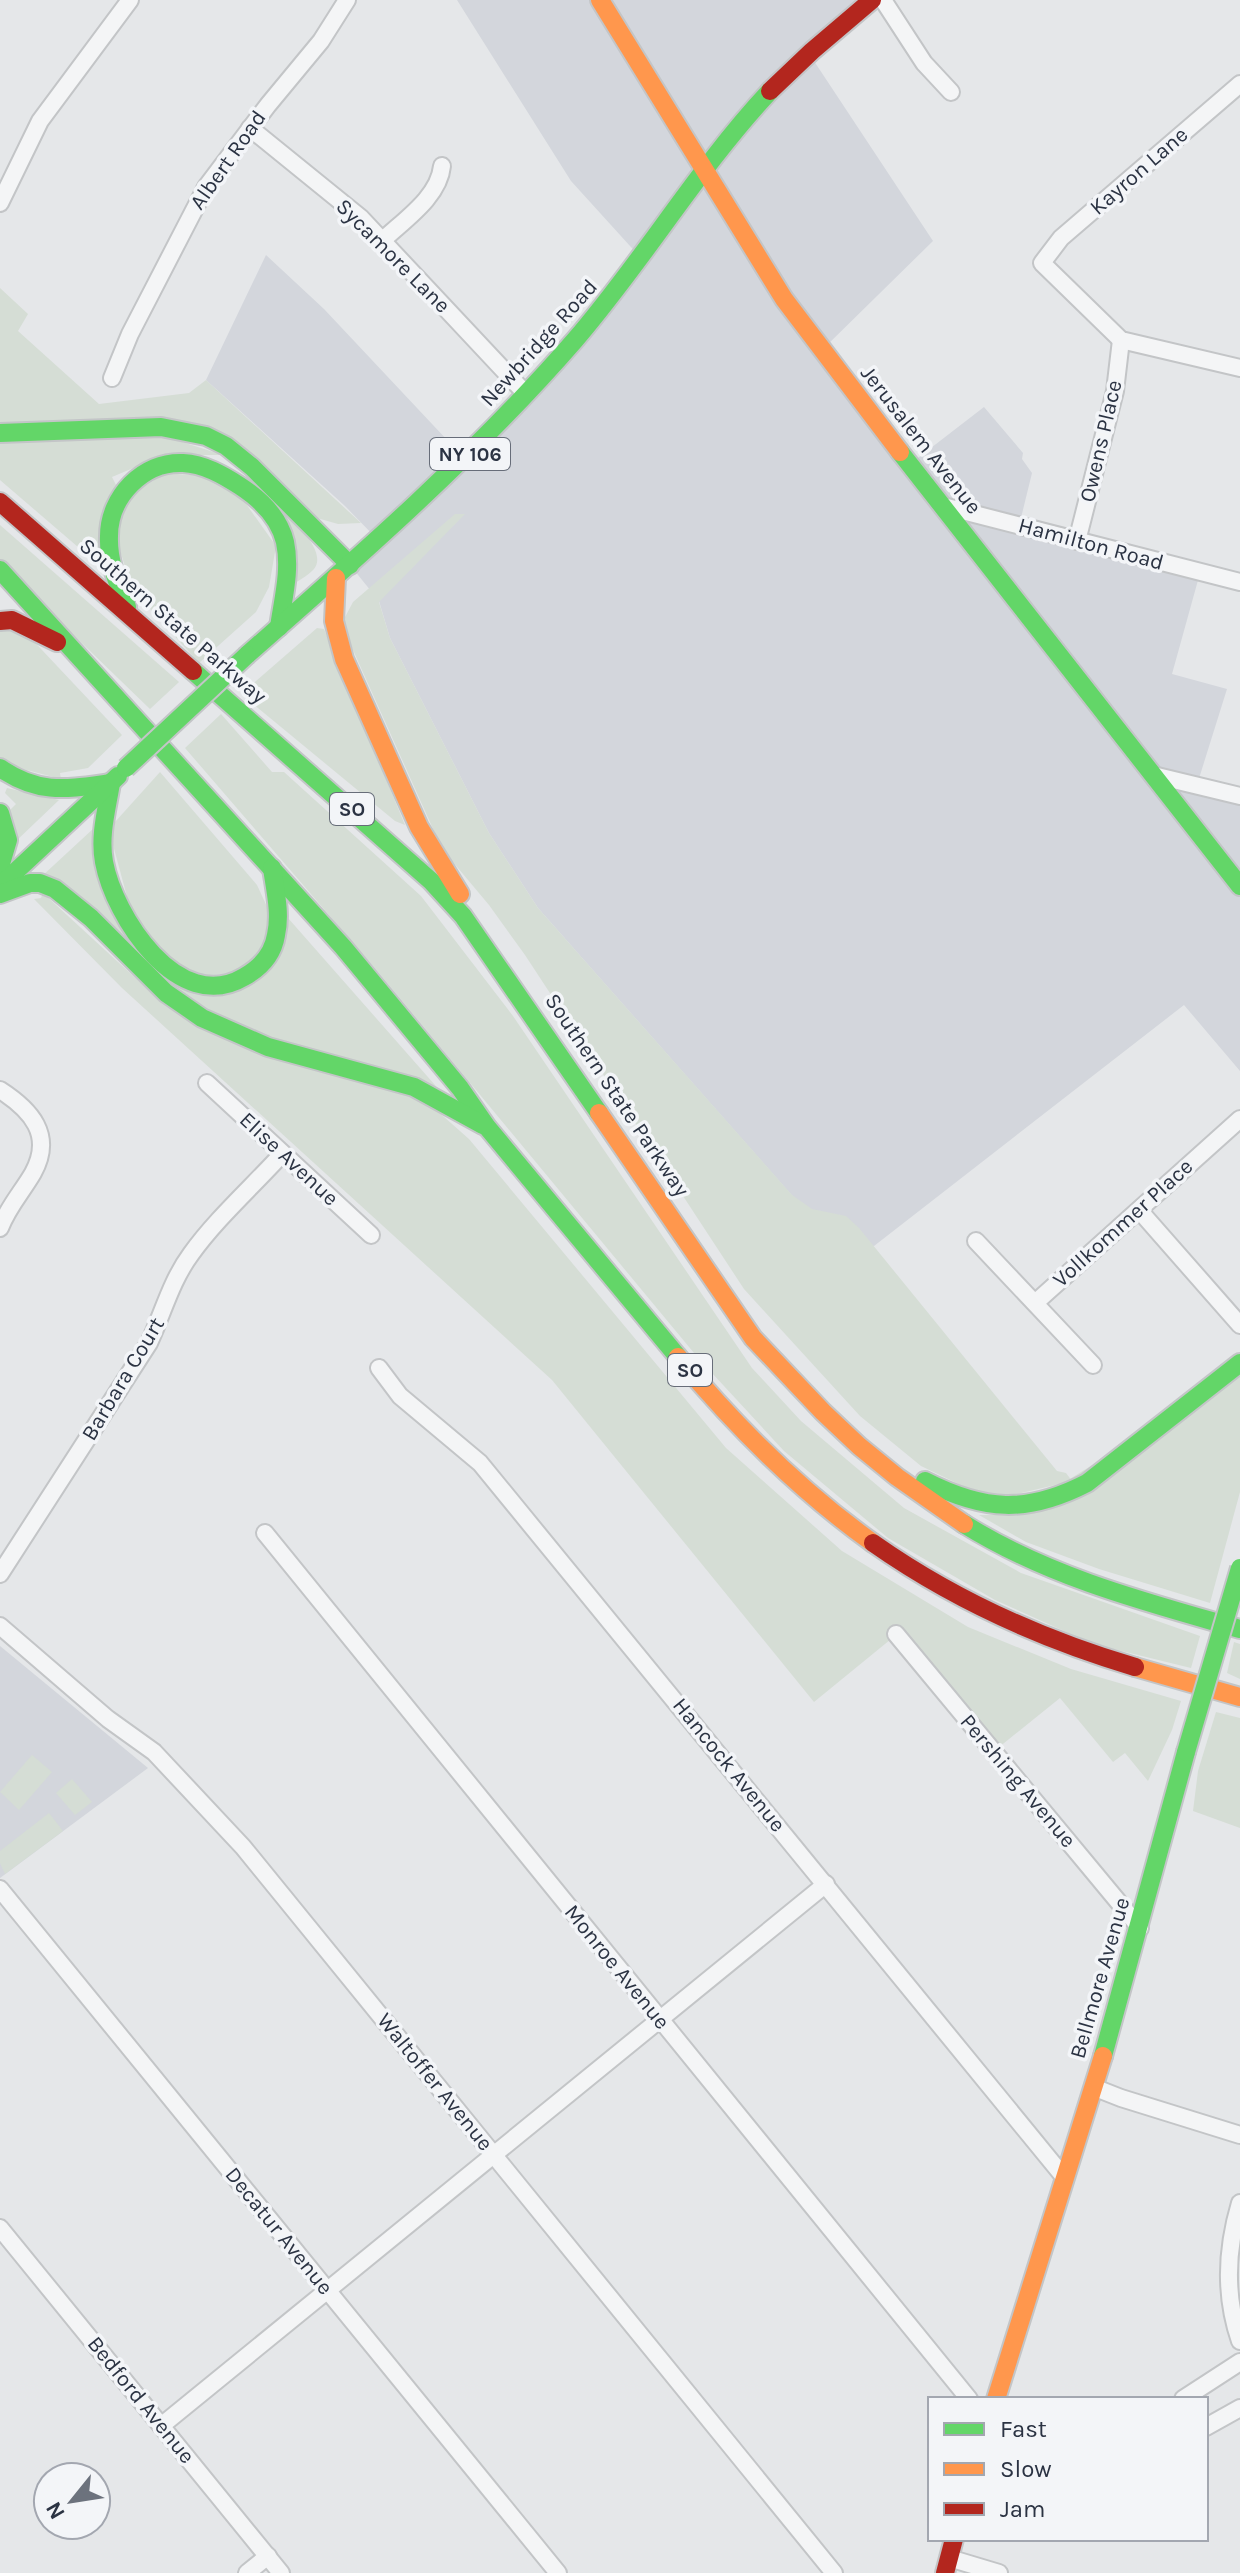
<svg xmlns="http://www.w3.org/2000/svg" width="1240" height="2573" font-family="Karla,sans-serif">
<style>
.built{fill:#d3d6dc}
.green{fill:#d5ddd5}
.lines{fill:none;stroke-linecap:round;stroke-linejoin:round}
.street-casing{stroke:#c3c5c7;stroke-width:20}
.fast-casing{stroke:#c3c5c7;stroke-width:22}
.slow-casing{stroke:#c3c5c7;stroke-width:22}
.jam-casing{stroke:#c3c5c7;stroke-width:22}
.street{stroke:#f4f5f6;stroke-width:16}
.fast{stroke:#63d668;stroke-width:18}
.slow{stroke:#ff974d;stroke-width:18}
.jam{stroke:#b3261e;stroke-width:18}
.fast-bridge-casing{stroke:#c3c5c7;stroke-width:22;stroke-linecap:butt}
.fast-bridge{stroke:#63d668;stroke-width:18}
.labels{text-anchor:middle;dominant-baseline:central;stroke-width:7;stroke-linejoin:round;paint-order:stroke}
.shield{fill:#f3f5f8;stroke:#676d79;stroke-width:2}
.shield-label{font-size:20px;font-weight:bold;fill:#2b3343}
.street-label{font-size:22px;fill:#2b3343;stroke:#f3f5f8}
</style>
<rect width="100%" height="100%" fill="#e5e7e9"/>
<g class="built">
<polygon points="457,0 869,0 808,52 933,241 821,351 1240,886 1240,1071 1184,1005 874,1246 826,1234 538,908 489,833 390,638 379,601 350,565 378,540 345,506 206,380 266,255 324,309 464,458 640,257 571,181"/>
<polygon points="984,407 1023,453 1022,459 1032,473 1019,526 1200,573 1172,674 1227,689 1196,788 1240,800 1240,880 914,461"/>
<polygon points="0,1646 148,1768 0,1878"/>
</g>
<g class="green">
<polygon points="0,288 28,314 18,331 99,404 189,393 206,380 361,523 338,524 310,516 222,436 0,423"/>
<polygon points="157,434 223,455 164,455 112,477 117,487 99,551 92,559 0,480 0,439"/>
<polygon points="165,473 203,476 239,494 276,546 269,587 256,612 199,663 132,589 114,531 130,496"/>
<path d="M276 503C288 516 329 550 314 569 308 576 296 582 288 587Z"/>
<polygon points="455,514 465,514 379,602 390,638 489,833 538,908 792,1195 812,1209 846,1216 859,1228 1057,1471 1066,1473 1072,1481 992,1500 921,1466 860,1416 744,1289 525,955 489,905 442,849 340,621 344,619 353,602"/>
<polygon points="0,525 179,682 150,709 0,564"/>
<polygon points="0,627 26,633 122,735 88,768 60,773 61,779 0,763"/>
<polygon points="317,628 324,629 405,825 395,821 241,694"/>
<polygon points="221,714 272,772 284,772 421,896 513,1016 752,1368 801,1421 904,1508 1021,1573 1200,1636 1191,1668 1093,1644 995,1600 888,1538 784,1451 699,1359 379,973 185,748"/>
<polygon points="160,772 257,885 269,911 271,933 243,971 191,978 133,919 112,841 115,822"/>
<polygon points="7,788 59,800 15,842 8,812 16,804 5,793"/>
<polygon points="94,828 108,907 209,996 288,918 442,1093 209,1017 41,877"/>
<polygon points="43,893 167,1007 426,1101 469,1139 726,1448 842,1551 968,1627 1071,1669 1181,1701 1172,1730 1148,1781 1125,1753 1113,1762 1060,1698 993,1752 896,1635 814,1702 552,1380 122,988 34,899 41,898"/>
<polygon points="1240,1373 1240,1492 1210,1603 1099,1569 1026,1542 979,1515 1012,1515"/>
<polygon points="1234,1642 1240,1644 1240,1679 1227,1673"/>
<polygon points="1216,1712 1240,1718 1240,1828 1193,1811 1198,1771"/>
<polygon points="32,1755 52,1772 19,1810 0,1792"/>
<polygon points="72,1779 92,1802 75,1815 56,1793"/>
<polygon points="49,1813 63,1831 5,1874 0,1863 0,1851"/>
</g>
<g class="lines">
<g class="street-casing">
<g id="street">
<polyline points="883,0 924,63 951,92"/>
<polyline points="1240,84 1061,238 1042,263 1121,340 1240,368"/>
<polyline points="250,128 361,218 526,394"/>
<polyline points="0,203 40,121 130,0"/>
<path d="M383 240C404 220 439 197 442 166"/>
<polyline points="112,378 130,334 206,187 268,105 321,41 347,0"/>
<polyline points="943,506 1240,582"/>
<polyline points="1077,541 1115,391 1121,340"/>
<polyline points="1153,775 1240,796"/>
<polyline points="207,1083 371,1235"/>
<path d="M0 1090C31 1110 54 1135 33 1173 22 1192 8 1207 0 1228"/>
<polyline points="1139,1210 1240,1325"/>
<polyline points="976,1241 1093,1365"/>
<polyline points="1035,1303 1240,1119"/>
<polyline points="379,1368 400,1396 480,1463 1064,2177"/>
<polyline points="265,1533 969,2399"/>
<path d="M0 1574 149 1343C163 1313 171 1281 191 1254 216 1219 253 1186 282 1154"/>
<polyline points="0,1626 108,1719 154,1752 243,1847 834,2573"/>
<polyline points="896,1634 1140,1928"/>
<polyline points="0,1889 558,2573"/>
<polyline points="1093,2087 1121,2098 1240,2135"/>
<path d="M1240 2203C1226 2250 1224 2295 1240 2341"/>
<polyline points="0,2228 281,2573"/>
<polyline points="1183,2399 1240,2362"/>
<polyline points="161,2426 826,1884"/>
<polyline points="1206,2427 1240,2408"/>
<polyline points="949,2558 999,2573"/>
<polyline points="247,2573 268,2556"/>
</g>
</g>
<g class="fast-casing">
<g id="fast">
<polyline points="0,433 161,427 206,436 226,446 252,467 350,565"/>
<polyline points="900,452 1240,886"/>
<polyline points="0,570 343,947 460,1088 487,1127 678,1357"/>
<path d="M127 607C118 584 108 562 109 536 109 497 143 461 183 463 204 464 223 475 240 486 260 499 279 517 285 542 291 570 283 599 279 627"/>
<path d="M247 655C361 555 476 454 575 340 644 260 698 168 770 91"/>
<polyline points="193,671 431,881 463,916 599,1113"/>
<path d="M0 768C39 795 67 789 111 783 107 808 99 836 104 862 114 916 178 1016 244 977 260 968 273 954 276 935 281 913 275 890 272 868"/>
<polyline points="0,813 8,840 0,867"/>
<polyline points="0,886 118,776"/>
<polyline points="0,894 30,883 40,883 55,889 91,918 166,993 202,1018 268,1047 414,1087 483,1125"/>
<path d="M925 1481C984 1511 1027 1514 1087 1483L1240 1363"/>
<path d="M964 1524C1049 1577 1145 1602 1240 1629"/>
<polyline points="1103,2056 1186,1752"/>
</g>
</g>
<g class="slow-casing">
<g id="slow">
<polyline points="600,0 784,299 900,452"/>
<polyline points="336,578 334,621 344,659 419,827 460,894"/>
<polyline points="599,1113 753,1338 823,1412 859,1446 897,1477 964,1524"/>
<path d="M678 1357C736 1427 799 1490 873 1543"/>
<polyline points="1135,1667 1240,1697"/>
<polyline points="996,2399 1103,2056"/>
</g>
</g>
<g class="jam-casing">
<g id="jam">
<polyline points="770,91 812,51 872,0"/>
<polyline points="0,502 193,671"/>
<polyline points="0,621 12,620 57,642"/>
<path d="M873 1543C954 1600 1041 1639 1135 1667"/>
<polyline points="945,2573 954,2539"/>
</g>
</g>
<use href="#street" class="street"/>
<use href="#fast" class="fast"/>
<use href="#slow" class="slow"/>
<use href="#jam" class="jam"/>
<g class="fast-bridge-casing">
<g id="fast-bridge">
<polyline points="126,768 247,655"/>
<polyline points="1186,1752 1240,1568"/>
</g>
</g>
<use href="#fast-bridge" class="fast-bridge"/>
</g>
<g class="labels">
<g class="shield">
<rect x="430" y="438" width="80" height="32" rx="6"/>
<rect x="330" y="793" width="44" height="32" rx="6"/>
<rect x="668" y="1354" width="44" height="32" rx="6"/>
</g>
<g class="shield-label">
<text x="470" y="454">NY 106</text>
<text x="352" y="809">SO</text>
<text x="690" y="1370">SO</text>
</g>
<g class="street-label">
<text transform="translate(228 160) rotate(-55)">Albert Road</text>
<text transform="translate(1139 171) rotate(-41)">Kayron Lane</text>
<text transform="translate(393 256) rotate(45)">Sycamore Lane</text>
<text transform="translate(539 343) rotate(-48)">Newbridge Road</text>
<text transform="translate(921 440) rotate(52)">Jerusalem Avenue</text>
<text transform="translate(1101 441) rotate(-77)">Owens Place</text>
<text transform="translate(1091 544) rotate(15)">Hamilton Road</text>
<text transform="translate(173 621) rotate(41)">Southern State Parkway</text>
<text transform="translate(617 1095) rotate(56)">Southern State Parkway</text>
<text transform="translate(289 1159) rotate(43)">Elise Avenue</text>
<text transform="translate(1123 1223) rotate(-42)">Vollkommer Place</text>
<text transform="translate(123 1379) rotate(-59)">Barbara Court</text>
<text transform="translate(729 1765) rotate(51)">Hancock Avenue</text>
<text transform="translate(1018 1781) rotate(50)">Pershing Avenue</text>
<text transform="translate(617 1967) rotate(51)">Monroe Avenue</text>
<text transform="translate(1100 1978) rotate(-74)">Bellmore Avenue</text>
<text transform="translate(435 2082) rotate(51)">Waltoffer Avenue</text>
<text transform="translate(279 2231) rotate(51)">Decatur Avenue</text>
<text transform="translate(141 2400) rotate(51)">Bedford Avenue</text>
</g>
</g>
<rect x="928" y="2397" width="280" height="144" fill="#f3f5f8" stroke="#a3a7b0" stroke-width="2"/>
<rect x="944" y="2423" width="40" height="12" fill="#63d668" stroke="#a3a7b0" stroke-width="2"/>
<text x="1000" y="2437" font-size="24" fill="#2b3343">Fast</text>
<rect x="944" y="2463" width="40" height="12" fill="#ff974d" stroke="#a3a7b0" stroke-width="2"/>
<text x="1000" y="2477" font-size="24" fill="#2b3343">Slow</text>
<rect x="944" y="2503" width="40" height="12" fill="#b3261e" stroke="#a3a7b0" stroke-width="2"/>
<text x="1000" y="2517" font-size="24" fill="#2b3343">Jam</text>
<g transform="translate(72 2501) rotate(240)"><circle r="38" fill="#f3f5f8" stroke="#a3a7b0" stroke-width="2"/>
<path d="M0-6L14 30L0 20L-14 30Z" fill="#6c727d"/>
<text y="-12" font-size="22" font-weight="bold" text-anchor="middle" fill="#2b3343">N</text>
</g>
</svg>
